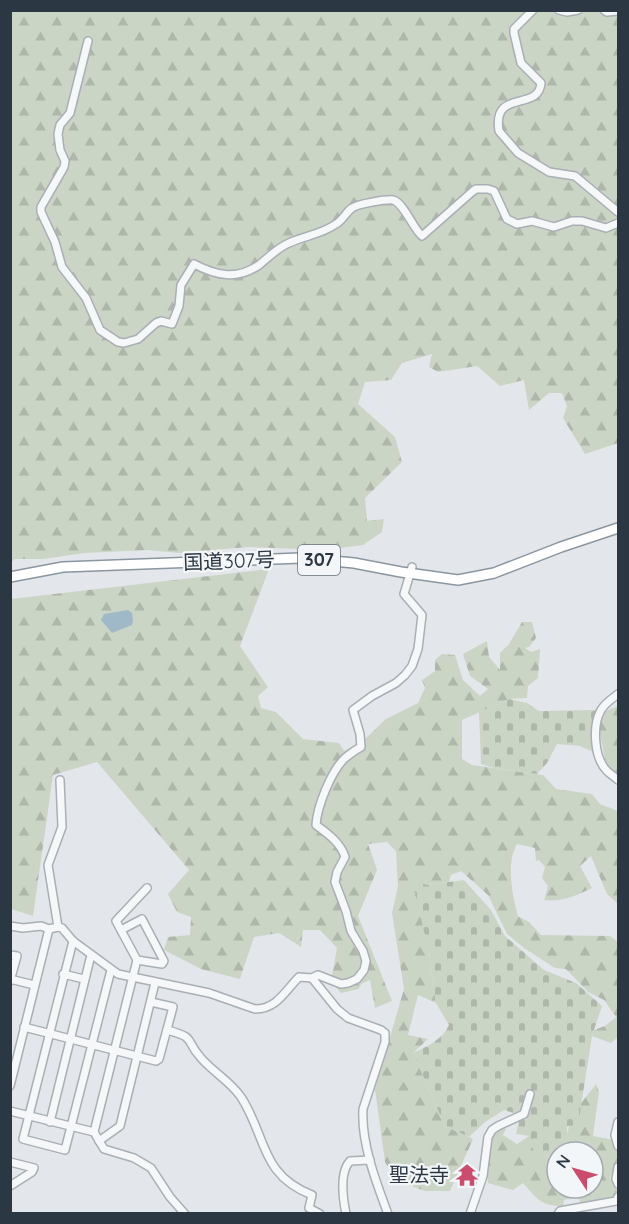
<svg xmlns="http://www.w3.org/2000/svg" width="629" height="1224" font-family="Quicksand,'Noto Sans JP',sans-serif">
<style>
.forest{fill:url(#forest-firs)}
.cemetery{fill:url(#cemetery-stones)}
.water{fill:#a0b9c9}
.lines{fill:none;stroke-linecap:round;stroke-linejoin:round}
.minor-casing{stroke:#a8afb5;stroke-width:10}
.highway-casing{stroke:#8b96a1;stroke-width:12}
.minor{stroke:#f6f7f9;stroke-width:7}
.highway{stroke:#fff;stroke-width:9}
.labels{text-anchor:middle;stroke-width:4.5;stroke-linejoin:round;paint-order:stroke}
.shield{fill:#f3f6f8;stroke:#677079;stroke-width:1.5}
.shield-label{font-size:18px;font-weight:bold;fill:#2b3743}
.street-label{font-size:20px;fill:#2b3743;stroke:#f3f6f8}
.poi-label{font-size:20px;fill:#2b3743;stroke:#f3f6f8;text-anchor:end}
</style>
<defs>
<pattern id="forest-firs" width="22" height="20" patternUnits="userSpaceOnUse" patternTransform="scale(1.5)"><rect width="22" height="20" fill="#cad5c5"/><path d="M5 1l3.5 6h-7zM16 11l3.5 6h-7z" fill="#aeb7aa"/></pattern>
<pattern id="cemetery-stones" width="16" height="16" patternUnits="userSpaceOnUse" patternTransform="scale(1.5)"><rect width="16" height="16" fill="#cad5c5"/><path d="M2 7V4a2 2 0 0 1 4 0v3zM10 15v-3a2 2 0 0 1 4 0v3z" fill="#aeb7aa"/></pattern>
</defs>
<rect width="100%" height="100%" fill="#e3e7eb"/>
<g class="forest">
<path d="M11,11H618V443L585,454L563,418L567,406L562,393H549L529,410L524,380L500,386L477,366L438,372L429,367L432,354L402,363L391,380L365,382L358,404L395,437L402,462L365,498L367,521L384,519L382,532L363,545L324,550L248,547L180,553L147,550L85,553L43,559H15L11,562Z"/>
<path d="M269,569L240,646L268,687L258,696L261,708L276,712L303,739L339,743L344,751L364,740L386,719L418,703L425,688L422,680L435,671V660L442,654L455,655L463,680L480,696L488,689L470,676L463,654L487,641L489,657L500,670V653L509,644L522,622H532L536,638L529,647L525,648L531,652L540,649L538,678L528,686L527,698L509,699L462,720V759L472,765L543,775L556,789L592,794L600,804L618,811V904L607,894L591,856L580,866L592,888C576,896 562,902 544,900L548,886L542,878L545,867L539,860L536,861L535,848L517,844C506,863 512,895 518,916L529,922L541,935L610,936L618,942V1037L611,1043L592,1036L594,1030L605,1026L616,1017L604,1000L588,992L566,969L555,968L524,948L507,934L488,895L461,871L451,875L449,882L427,885L429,952L436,1003L418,995L408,1035L428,1039L413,1053L445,1126L473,1139L450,1191H425L395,1180L385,1162L375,1089L404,989L392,913L398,886L396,851L387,842L368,844L377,870L358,916L392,1001L375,1008L370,980L361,984L359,989L341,993L331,982L337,948L320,930H303L301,947L279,933L254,937L240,979L201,969L164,950L168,937L190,935L191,917L177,912L168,894L189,870L97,762L53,775L33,916L11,909V599Z"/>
<path d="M618,706V782L613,779L605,759L599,728L606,711Z"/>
<path d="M596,1084L599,1092L593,1136L614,1140C620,1156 618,1163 610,1178L617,1191L610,1200L580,1203L579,1196L564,1200L563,1206C541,1206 537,1199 523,1183L513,1190L488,1183C487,1161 480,1132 507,1126L503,1135L517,1144L529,1136L549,1158L557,1161V1188H593V1175L598,1176V1159L590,1149H568C563,1122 581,1104 596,1084Z"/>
</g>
<g class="cemetery">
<path d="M509,699L527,703L539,711L596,710L598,754L580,746L557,744L547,763L537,774L494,768L481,764L479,712Z"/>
<path d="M464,880L491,910L505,936L544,970L576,983L602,1006L592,1036L578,1125L567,1126L568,1149L581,1146L592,1152H557V1161L546,1155L534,1152L529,1136L516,1134L520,1115L504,1110L485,1122L469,1137L445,1126L413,1053C428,1046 442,1040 449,1025L436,1003L429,952L414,889L417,882L427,885Z"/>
</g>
<path class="water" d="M128,610L132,613L133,621L132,625L112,633L101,620L104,614Z"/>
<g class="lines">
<g class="minor-casing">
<g id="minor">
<path d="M533,10L514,29V33L521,63L541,83C539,112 492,88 499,131L518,153L549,172L575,176L618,212"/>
<path d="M559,10L567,12L578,10"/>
<path d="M604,10L607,12L618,11"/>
<path d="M88,41L70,113L60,125L58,134L60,150L65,161L64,167L41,207V212L55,242L62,267L86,298L100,330L118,342L124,343L138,339L156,323L161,321L172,324L179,306L181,285L194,264C217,276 237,280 259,265C269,257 277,248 289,243C304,236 322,234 336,224C343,220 346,212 352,208C357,204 387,199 393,200C404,203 412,227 422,236L473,191L476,189H488L494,191L507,219L517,224L532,221L554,227L572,221H582L606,228L618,223"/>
<path d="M618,694C612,699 605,703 601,710C592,726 594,758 607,771C610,774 615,777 618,780"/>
<path d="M147,888L116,921L137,960L94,1132L104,1149L134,1158L151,1168L170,1197L185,1214"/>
<path d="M10,926L23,928L41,926L49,929L58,927L62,928L73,941L118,974L209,993L255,1009C277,1009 285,991 299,977L312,978L318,975L341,984L348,983L357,979L364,970L366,961L363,951L351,931L346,911L335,882L337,872L345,857C341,843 327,833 316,825C317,807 331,771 345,758C350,754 355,750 361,747L360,734L353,710L372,696L396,683L405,675L412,666L418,649L422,615L404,594L412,567"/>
<path d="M58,927L48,865L62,827L60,780"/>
<path d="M121,930L142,919L164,961L162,964L137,960"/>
<path d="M73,941L23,1139L65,1150L111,970"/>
<path d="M10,955L17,956L10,981"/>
<path d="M63,974L84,979"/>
<path d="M312,978L337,1009L348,1018L381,1030L385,1033V1042L363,1109C361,1143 376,1182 388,1214"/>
<path d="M10,979L34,985"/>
<path d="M24,1027L156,1061L159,1059L173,1007L151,1002"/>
<path d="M167,1030C197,1038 184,1039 201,1058C213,1072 230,1081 241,1097C267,1137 260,1175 312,1195L309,1208L320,1214"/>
<path d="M10,1086L49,929"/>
<path d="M10,1111L94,1132"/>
<path d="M50,1122L91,955"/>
<path d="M618,1122L615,1135L618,1146"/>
<path d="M99,1141L120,1126L155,983"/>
<path d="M10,1162L34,1168L32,1172L10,1186"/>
<path d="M618,1167L616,1179L618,1184"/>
<path d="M346,1214C343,1199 339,1173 350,1161L370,1160"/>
<path d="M470,1214L483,1176L488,1137L492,1130L498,1126L524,1114L530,1094"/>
<path d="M558,1214L560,1211L616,1201L618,1197"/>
</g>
</g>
<g class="highway-casing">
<path id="highway" d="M10,577L63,567L301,558L354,563L401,572L458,580L494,573L561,547L618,528"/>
</g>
<use href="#minor" class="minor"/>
<use href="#highway" class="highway"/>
</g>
<defs>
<g id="temple-bare" transform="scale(1.8)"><path d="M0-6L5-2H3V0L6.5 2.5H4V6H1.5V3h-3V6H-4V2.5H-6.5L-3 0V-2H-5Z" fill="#cb4d6e" stroke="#f3f6f8" stroke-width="2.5" paint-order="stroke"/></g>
</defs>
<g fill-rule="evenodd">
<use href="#temple-bare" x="467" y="1175"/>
</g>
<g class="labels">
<rect class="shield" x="298" y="545" width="42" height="30" rx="4.5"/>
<g class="shield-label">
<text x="319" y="566">307</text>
</g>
<g class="street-label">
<text transform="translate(229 561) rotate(-2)" y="7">国道307号</text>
</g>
<g class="poi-label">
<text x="449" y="1182">聖法寺</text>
</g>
</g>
<rect width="629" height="1224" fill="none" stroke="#2b3743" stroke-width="24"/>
<g transform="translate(575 1170) rotate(306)"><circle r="28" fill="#f3f6f8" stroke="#a3aab0" stroke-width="1.5"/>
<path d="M0-4.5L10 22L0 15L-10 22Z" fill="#cb4d6e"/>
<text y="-9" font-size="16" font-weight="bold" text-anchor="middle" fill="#2b3743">N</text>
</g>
</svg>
